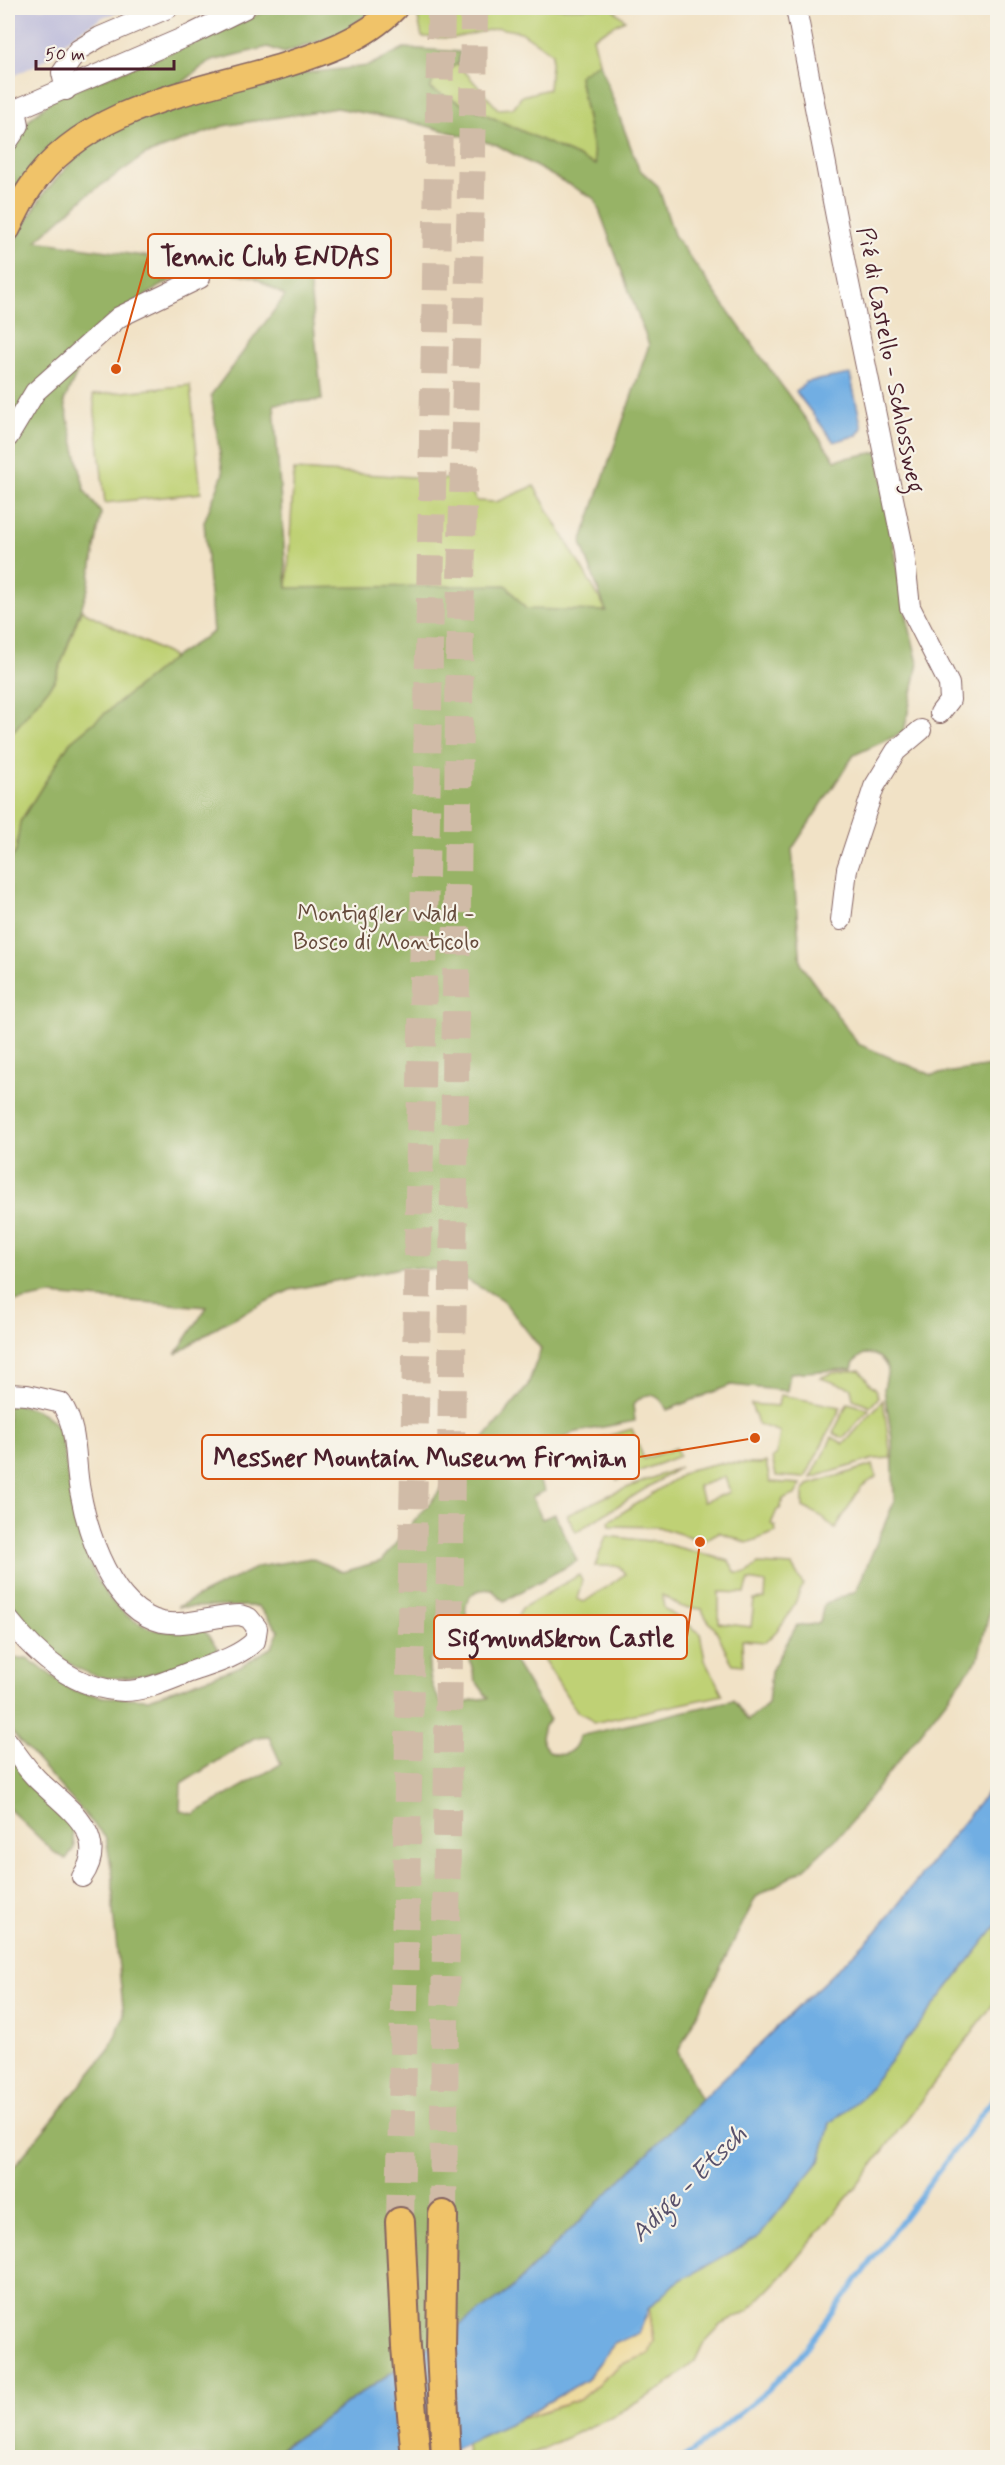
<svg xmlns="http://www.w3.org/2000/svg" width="1005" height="2465" font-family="Mynerve,sans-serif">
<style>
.industrial{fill:#c2c1dc}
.green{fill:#bfd174;stroke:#847850;stroke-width:1.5;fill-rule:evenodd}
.forest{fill:#97b366;stroke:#706948;stroke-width:1.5;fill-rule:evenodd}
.sand{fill:#eeda9e;stroke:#9c7c64;stroke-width:1.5}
.water{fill:#71aee3;stroke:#5e6687;stroke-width:1.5}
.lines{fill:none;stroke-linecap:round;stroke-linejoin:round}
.stream{stroke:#71aee3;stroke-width:5}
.highway-tunnel{stroke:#d0bba7;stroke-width:28;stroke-dasharray:28 14;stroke-linecap:butt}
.minor-casing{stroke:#846361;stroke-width:22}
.major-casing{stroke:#846361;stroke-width:27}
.highway-casing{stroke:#846361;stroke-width:32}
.minor{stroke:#fff;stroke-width:20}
.major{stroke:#f0c369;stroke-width:24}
.highway{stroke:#f0c369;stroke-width:28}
.labels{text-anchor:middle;stroke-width:4.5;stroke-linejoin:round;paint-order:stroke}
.street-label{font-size:24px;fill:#4a1f2b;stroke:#f7f3e8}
.park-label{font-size:24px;fill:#674c3d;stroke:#f7f3e8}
.water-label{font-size:26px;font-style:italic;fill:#58516b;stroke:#f7f3e8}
.leader{fill:none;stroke:#d8530f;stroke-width:2}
.callout-dot{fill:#d8530f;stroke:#f7f3e8;stroke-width:2}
.callout{fill:#f7f3e8;stroke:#d8530f;stroke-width:2}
.callout-label{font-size:26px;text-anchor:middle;font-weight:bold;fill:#4a1f2b}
</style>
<rect width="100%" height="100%" fill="#f7f3e8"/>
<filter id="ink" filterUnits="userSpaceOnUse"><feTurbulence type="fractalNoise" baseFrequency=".0167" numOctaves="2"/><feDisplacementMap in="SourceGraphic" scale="12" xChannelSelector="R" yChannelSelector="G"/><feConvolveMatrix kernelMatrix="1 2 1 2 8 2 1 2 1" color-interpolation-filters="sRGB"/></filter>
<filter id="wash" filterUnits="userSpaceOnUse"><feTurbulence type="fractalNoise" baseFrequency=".008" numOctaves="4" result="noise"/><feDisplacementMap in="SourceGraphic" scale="24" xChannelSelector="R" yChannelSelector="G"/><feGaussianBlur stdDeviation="1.35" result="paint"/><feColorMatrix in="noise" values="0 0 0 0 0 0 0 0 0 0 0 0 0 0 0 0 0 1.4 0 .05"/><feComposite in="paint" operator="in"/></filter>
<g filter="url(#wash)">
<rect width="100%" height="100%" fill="#f1e2c6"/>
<path class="industrial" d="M8,8H140L105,16L77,32L43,61L8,79Z"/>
<g class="green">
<path d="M416,8H612L625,20L593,37L599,62L579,77L596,166L430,89L435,75L458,64L498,109L513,108L522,96L549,89L552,53L521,32L498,28L454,38L422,37Z"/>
<path d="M190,385L201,493L105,503L93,395Z"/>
<path d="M294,470L464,480L477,501L496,502L534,486L607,611L460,620L287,589Z"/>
<path d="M81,610L174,657L70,742L20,822L16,852L8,862V738L55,680Z"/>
<path d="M860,1370L869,1383L876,1389L878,1398L871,1406L853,1399L851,1388L820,1378L832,1373Z"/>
<path d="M780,1395L841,1407L805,1478L776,1476L772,1458L776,1456L780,1432L758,1424L751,1404L778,1406Z"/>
<path d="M883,1400L891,1458L874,1459L811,1478L832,1437L844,1444Z"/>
<path d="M848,1403L869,1409L843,1438L833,1433Z"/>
<path d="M632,1429L644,1459L676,1448L679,1456L617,1480L600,1438Z"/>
<path d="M766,1462L770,1482L801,1484L795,1495L783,1499L780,1509L777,1510L771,1524L775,1526L776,1532L747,1543L719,1532L703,1541L658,1527L610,1526L609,1521L689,1470L719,1463L761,1464ZM725,1477L730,1492L703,1502L698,1486Z"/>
<path d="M873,1465L876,1477L861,1487L835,1529L821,1516L803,1507V1492L808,1485Z"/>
<path d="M680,1467L576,1532L567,1515L609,1495Z"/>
<path d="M606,1536L658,1542L729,1561L736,1573H747L758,1564L792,1566L803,1584C794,1608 785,1625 765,1642L742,1640L743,1665L733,1664C725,1653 721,1637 715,1629C709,1621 705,1619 702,1609L682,1607L662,1595L664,1608L700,1633L705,1660L723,1695L593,1723L589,1717L577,1712L517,1618L522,1608L579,1575L582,1581L577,1599L584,1602L625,1574L619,1566H595ZM749,1580L766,1583L765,1599L754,1600L751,1627L719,1623V1592L745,1593Z"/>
<path d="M997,1925V1999L856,2187L782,2276L748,2311L721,2325L703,2344L695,2361L666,2386L617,2414L525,2457H467L466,2443L517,2420L579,2400L620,2365L648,2354L654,2341L649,2308L675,2283L757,2238L820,2161L830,2123L862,2097Z"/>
</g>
<g class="forest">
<path d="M272,8H376L341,34L284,53L268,47L208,62L182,83L112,110L8,207V153L30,119L55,97L203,40Z"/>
<path d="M404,48L460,52L458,64L435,75L430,89L596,165L579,76L599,62L639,169L658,186L674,235L835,460L878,452L904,605L918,663L904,732L854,755L792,849L801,965L858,1044L932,1075L997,1065L998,1577L978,1659L843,1832L804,1869L756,1897L678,2052L701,2100L508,2292L268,2457H8V2174L109,2050L124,2016L113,1912V1877L106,1838L8,1728V1659L27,1658L73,1691L104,1697L149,1699L241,1666L272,1647L279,1631L258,1606L177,1607L257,1567L311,1558L343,1572L381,1561L527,1387L541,1349L502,1299L449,1271L405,1267L290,1290L220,1325L176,1354L207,1307L50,1295L8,1303V862L16,852L20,822L70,742L174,657L213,632L204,522L223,474L211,395L285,296L254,277L197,267L160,286L121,313L91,343L64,401L85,491L101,513L88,589L55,680L8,738V251L44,193L76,157L113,126L270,77L368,66ZM337,108L416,123L497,145L595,199L649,345L581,543L606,611L526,609L506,585L287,588L274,404L322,400L309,279L36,241L86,196L145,155L223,126ZM864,1354C877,1354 882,1357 888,1369L884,1389L892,1439L894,1502L856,1591L824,1604L820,1622L810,1625H797L771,1671L768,1704L748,1720L733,1700L579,1736C575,1760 546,1761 541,1737L544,1726L550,1720L494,1628H476C456,1613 467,1585 492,1590L504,1601L577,1561L555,1514L542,1519L532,1497L545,1491L528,1462L572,1433L635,1421L633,1405C645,1390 659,1392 667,1410L731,1385L787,1391L790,1373L852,1369L854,1362ZM466,1643L475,1680L488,1698L472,1700L448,1711C435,1696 428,1681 429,1660L447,1645ZM269,1737L281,1764L194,1814L180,1811L181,1784L254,1738Z"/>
<path d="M8,1403C31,1407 48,1410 60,1432C74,1496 78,1606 153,1629C168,1634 188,1630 203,1629L219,1650C187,1665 148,1678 112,1678C76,1678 26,1634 8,1606Z"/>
<path d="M8,1753L47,1802L72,1827L74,1848L66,1859L55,1853L8,1808Z"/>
</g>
<path class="sand" d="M649,2308L654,2341L649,2354L620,2365L579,2400L517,2420L586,2380L614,2344L639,2333Z"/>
<g class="water">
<path d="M850,374L862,428L857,435L834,442L796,392L806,382Z"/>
<path d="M997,1780V1925L862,2097L830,2123L820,2161L757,2238L675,2283L649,2308L639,2333L614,2344L586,2380L517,2420L466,2443L440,2457L268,2458L508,2292L701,2100L876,1932Z"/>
</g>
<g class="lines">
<path class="stream" d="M682,2458L693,2451L768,2390L797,2360L998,2092"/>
</g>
</g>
<g filter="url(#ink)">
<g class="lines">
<g class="highway-tunnel">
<path d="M443,2215L460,620L473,113L474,8"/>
<path d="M400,2222L441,8"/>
</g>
<g class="minor-casing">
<g id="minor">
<path d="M796,8L846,269L904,552L910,607L949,684L950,700L940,713"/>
<path d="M66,90L62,73L78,50L100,37L168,8"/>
<path d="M8,113L192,34L245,8"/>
<path d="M8,141L19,125L16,110"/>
<path d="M8,437L35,392L119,317L200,278"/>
<path d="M841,920L847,869L874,787L896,751L921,730"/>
<path d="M8,1394L27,1395L61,1403C79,1429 74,1461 80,1491C88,1535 112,1610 162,1622C186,1627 215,1615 240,1615L249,1618L257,1628L255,1641C237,1658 213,1664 190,1672C169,1680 146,1691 124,1691C74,1689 38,1657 8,1619"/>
<path d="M8,1742C17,1754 26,1768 37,1779C64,1806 112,1834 82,1877"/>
</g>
</g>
<g class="major-casing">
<path id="major" d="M8,229C15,215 21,201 30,188C83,108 193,92 279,67C321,54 364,40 395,8"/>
</g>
<g class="highway-casing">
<g id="highway">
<path d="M443,2215L441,2350L446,2458"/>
<path d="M400,2222L406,2347L416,2458"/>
</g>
</g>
<use href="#minor" class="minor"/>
<use href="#major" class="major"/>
<use href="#highway" class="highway"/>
</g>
</g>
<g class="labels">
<g class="street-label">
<text transform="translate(891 360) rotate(79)" y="8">Pié di Castello - Schlossweg</text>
</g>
<g class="park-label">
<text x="386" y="921">Montiggler Wald -<tspan x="386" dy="28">Bosco di Monticolo</tspan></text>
</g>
<g class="water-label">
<text transform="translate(688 2183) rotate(-45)" y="9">Adige - Etsch</text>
</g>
</g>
<path class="leader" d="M116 369L148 256M755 1438L639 1457M700 1542L687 1637"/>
<g class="callout-dot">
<circle cx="116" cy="369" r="6"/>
<circle cx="755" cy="1438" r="6"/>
<circle cx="700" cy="1542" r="6"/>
</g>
<g class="callout">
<rect x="148" y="234" width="243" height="44" rx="6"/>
<rect x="202" y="1435" width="437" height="44" rx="6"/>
<rect x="434" y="1615" width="253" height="44" rx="6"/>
</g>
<g class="callout-label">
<text x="270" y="265">Tennic Club ENDAS</text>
<text x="420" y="1466">Messner Mountain Museum Firmian</text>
<text x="561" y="1646">Sigmundskron Castle</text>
</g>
<rect width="1005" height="2465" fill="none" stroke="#f7f3e8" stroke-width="30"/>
<path d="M36 60v9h138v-9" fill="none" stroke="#4a1f2b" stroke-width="3"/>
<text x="45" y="60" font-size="18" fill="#4a1f2b" stroke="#f7f3e8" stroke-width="4.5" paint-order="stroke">50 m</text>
</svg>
